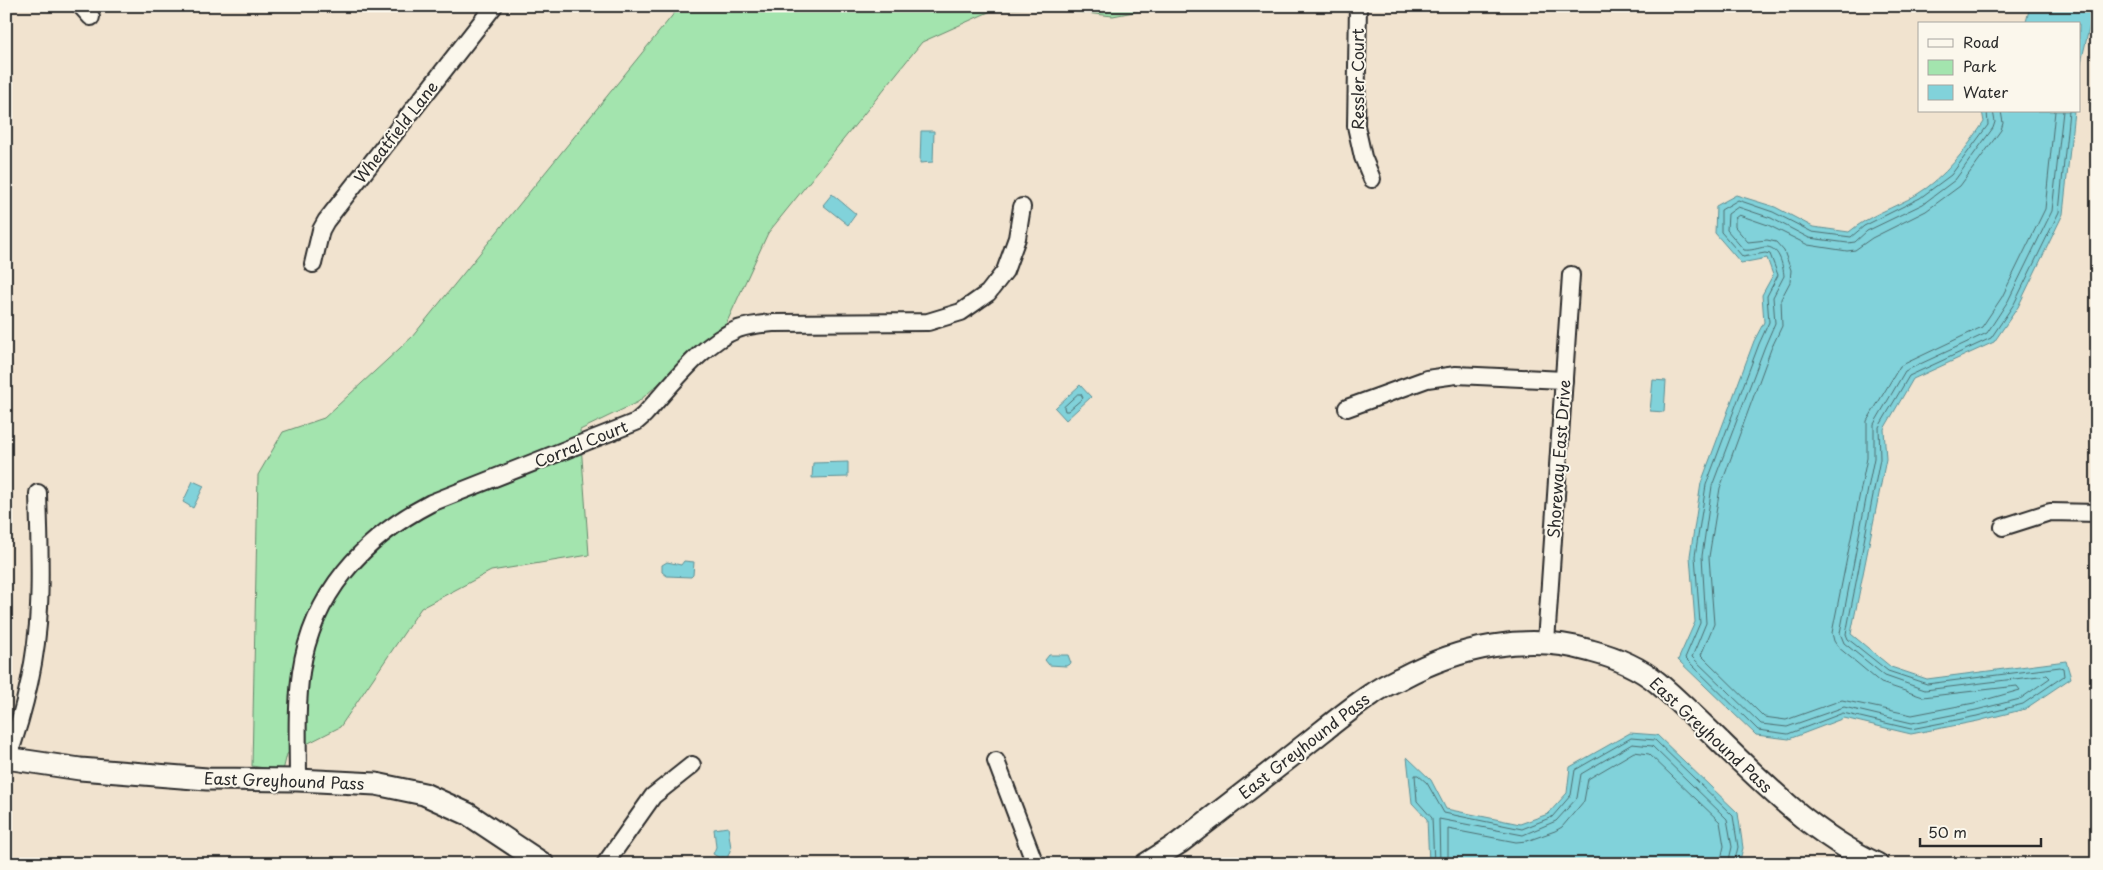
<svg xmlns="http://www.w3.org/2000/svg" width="2103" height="870" font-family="'Playpen Sans',sans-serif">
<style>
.green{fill:#a3e4ae;stroke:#67886c}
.water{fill:#81d2da;stroke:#5f8f94}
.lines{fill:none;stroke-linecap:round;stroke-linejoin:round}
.shore{stroke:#4d6e71;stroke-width:1}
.minor-casing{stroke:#2b2b2b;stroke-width:20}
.tertiary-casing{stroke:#2b2b2b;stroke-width:25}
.minor{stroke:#fbf7ec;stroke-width:16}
.tertiary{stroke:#fbf7ec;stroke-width:21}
.labels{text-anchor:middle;stroke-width:4;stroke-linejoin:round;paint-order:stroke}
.street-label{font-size:16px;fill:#2b2b2b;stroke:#fbf7ec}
</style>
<rect width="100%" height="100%" fill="#f1e3cf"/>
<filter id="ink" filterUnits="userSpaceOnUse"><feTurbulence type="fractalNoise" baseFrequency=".02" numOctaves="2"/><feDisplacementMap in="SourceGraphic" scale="10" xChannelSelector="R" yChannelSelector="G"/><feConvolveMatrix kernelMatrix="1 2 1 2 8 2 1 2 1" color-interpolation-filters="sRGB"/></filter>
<g filter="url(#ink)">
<path class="green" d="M680,6H1164L1113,16L1031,7L991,11L922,42L768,233L726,324L638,402L580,430L589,555L491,571L421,608L340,727L287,754L283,771L252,766L258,475L283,432L324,418L412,337Z"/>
<g class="water">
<path d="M2030,6H2097V10L2092,16L2079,71V24H2023L2026,22Z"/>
<path d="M1982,111H2074L2063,214L2018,307L1994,342L1913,379L1884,429L1886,459L1851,634L1891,667L1927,679L2066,661L2071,678L2025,709L1978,721L1911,734L1844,718L1789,739L1756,735L1678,660L1695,622L1690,556L1701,483L1754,341L1764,322L1762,295L1773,275L1767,258L1741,263L1715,233L1716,206L1736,195L1775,207L1813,227L1849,232C1869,215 1894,208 1916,195C1946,177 1965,150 1984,122Z"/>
<path d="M921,131H934L933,162L920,163Z"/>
<path d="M832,194L856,214L848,225L823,205Z"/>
<path d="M1653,380L1666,381L1664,412L1650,411Z"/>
<path d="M1080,385L1091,397L1066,420L1055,408Z"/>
<path d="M848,462V477L812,478L813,463Z"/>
<path d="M193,481L204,486L193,508L183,502Z"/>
<path d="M684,561L694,562L693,575L691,577L667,576L662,572V565L667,562L681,565Z"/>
<path d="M1049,655H1068L1071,663L1066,666L1049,665L1045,660Z"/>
<path d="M1630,733L1657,735L1738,813L1743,848L1739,864H1429L1427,819L1412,803L1407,757L1431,780L1446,809L1520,824L1548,814L1567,793L1570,767Z"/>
<path d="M728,827L731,848L727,859L722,857L721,859L713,854L716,847L714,829Z"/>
</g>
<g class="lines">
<g class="shore">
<path d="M1987,111L1988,125L1951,175L1920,198L1864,226L1851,237L1812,232L1773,212L1738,200L1721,210V232L1743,257L1765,253L1770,254L1778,275L1767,296L1769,322L1759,344L1706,485L1695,556L1700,623L1685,658L1758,730L1788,734L1843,713L1911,729L1977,716L2023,704L2064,676L2063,668L2060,667L1927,684L1888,671L1848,639L1846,634L1880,459L1879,427L1909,376L1991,338L2014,304L2059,212L2069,111"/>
<path d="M1993,111L1995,122L1993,128L1955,180L1923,204L1867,231L1855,242L1848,243L1809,238L1771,218L1738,207L1728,214L1727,230L1744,250C1751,251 1758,248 1765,247C1779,246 1783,265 1784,276L1773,297L1775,323L1765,346L1712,486L1702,556L1706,623L1692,657L1761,724L1787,727L1844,707L1912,723L1976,710L2020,699L2050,678L2047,675L1925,690L1885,676L1844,643L1840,633L1874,458V424L1905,371L1987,333L2008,301L2052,211L2063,111"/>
<path d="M2001,111L2003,123L2001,130L1960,186L1926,211L1872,238L1855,250L1847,251L1808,245L1768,225L1739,215L1735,218V227L1748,242L1767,240L1776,242L1784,251L1791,270L1790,282L1781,299L1782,326L1771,349L1720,488L1709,557L1714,624L1701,655L1764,717L1786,720L1842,700L1912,715L1974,703L2020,690L2017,686L1923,697L1881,683L1838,647L1834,641L1832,633L1867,458V421L1900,366L1982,327L2002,297L2045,209L2055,111"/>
<path d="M1078,394H1081L1083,398L1068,411H1065L1064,407Z"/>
<path d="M1434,864L1432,818L1417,801L1415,775H1418L1427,783L1444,813L1522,829L1552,817L1571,795L1575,770L1631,738L1655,740L1733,816L1738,847L1734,864"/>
<path d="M1440,864L1439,819L1523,835L1556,821L1577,798L1581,774L1632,744L1652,746L1727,819L1732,847L1728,864"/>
<path d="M1448,864V829L1516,842L1527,841L1555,831L1562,827L1584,801L1588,779L1634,752L1649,754L1720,822L1724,846L1720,864"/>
</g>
<g class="minor-casing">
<g id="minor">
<path d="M81,6L91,17"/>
<path d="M1358,6L1356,126L1363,157L1372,179"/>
<path d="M313,264L321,230L326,221L494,6"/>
<path d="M1347,408L1427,379L1456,375L1564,380"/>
<path d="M2003,527L2050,512L2097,513"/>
<path d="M1546,642L1571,275"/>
<path d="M996,761L1035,864"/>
<path d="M6,763C24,713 37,661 39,607C41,569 39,531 38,493"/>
<path d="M298,780C298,744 296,708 301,672C312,595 363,538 431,503L636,422L644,415C670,387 702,343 738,329C749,325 761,324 773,323L928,322L961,312L988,293L1005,271L1017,238L1022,207"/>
<path d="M605,864L653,796L692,765"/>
</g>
</g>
<g class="tertiary-casing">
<g id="tertiary">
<path d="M6,758L80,769L207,779L298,780L376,784L424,794L468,814L543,864"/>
<path d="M1146,864L1179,843C1218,813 1257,783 1295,753C1321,733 1345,712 1372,694C1381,687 1391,683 1401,678C1459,647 1527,632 1591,651C1614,657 1639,667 1658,683C1730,745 1789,823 1877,864"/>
</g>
</g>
<use href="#minor" class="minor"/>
<use href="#tertiary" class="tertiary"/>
</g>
</g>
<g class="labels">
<g class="street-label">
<text transform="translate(1358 79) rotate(-90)" y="6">Ressler Court</text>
<text transform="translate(396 132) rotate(-52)" y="6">Wheatfield Lane</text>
<text transform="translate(581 444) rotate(-22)" y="6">Corral Court</text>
<text transform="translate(1559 459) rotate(-86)" y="6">Shoreway East Drive</text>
<text transform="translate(1711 735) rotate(43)" y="6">East Greyhound Pass</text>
<text transform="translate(1304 746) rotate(-38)" y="6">East Greyhound Pass</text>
<text transform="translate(284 781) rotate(2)" y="6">East Greyhound Pass</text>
</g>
</g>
<rect width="2103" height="870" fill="none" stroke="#fbf7ec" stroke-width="25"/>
<rect x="12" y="12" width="2078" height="845" fill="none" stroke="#2b2b2b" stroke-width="2" filter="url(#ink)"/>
<rect x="1918" y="22" width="162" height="90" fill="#fbf7ec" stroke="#a8a59f"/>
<rect x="1928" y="39" width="25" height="8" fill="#fbf7ec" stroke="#a8a59f"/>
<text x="1963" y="48" font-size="15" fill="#2b2b2b">Road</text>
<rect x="1928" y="60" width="25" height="15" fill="#a3e4ae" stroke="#a8a59f"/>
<text x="1963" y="72" font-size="15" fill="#2b2b2b">Park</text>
<rect x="1928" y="85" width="25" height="15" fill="#81d2da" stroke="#a8a59f"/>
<text x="1963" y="98" font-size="15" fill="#2b2b2b">Water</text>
<path d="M1920 838v8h121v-8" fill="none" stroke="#2b2b2b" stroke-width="2.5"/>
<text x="1928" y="838" font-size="15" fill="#2b2b2b" stroke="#fbf7ec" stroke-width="4" paint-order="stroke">50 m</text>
</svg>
